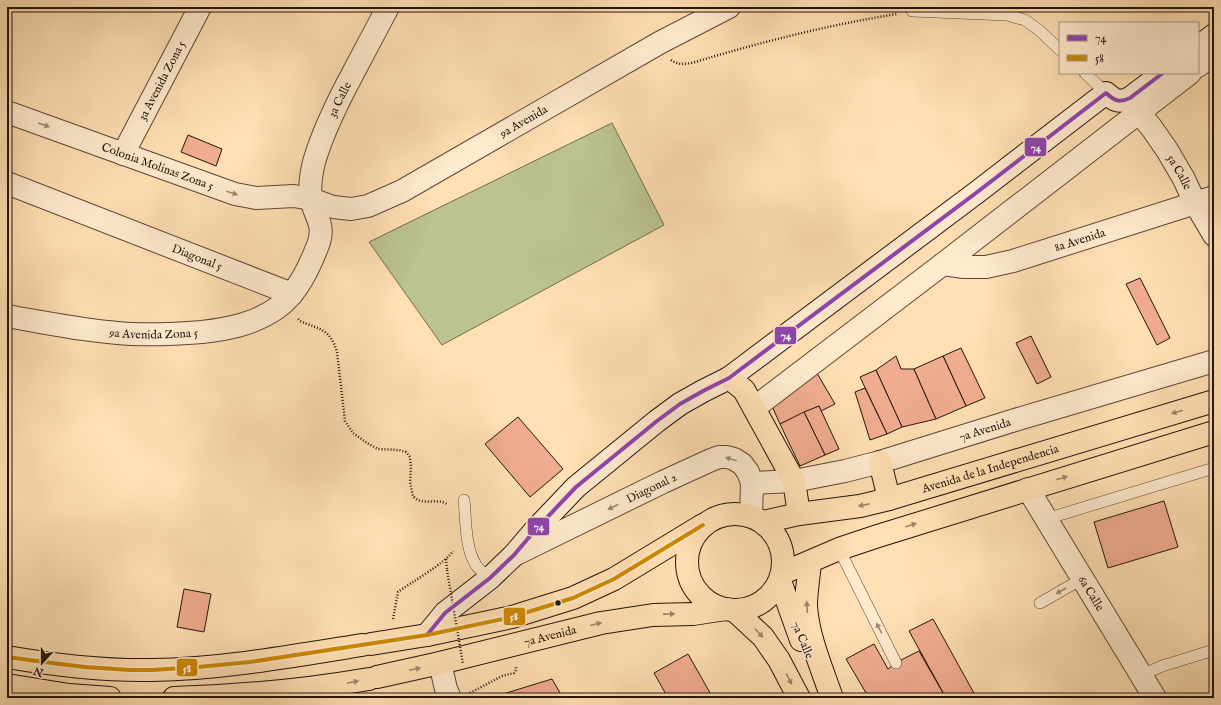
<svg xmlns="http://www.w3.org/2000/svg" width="1221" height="705" font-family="'IM FELL English',serif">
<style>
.green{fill:#bac391;stroke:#6e6b4e}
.building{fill:#f0ac90;stroke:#23130b}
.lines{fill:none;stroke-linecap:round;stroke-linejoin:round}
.lane-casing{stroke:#5a4635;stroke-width:12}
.street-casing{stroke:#5a4635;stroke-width:24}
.secondary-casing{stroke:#23130b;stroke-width:24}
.primary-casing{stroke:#23130b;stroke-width:24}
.path{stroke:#23130b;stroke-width:2.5;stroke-dasharray:1 2;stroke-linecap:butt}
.lane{stroke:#ffeace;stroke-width:11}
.street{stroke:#ffeace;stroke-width:22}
.secondary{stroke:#ffeace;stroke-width:22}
.primary{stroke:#ffdfb3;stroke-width:22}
.path-bridge{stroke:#23130b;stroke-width:2.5;stroke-dasharray:1 2;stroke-linecap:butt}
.bus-1-casing{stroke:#ffeace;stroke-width:7}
.bus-2-casing{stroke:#ffeace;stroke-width:7}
.bus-1{stroke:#8e44ad;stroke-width:4}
.bus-2{stroke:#cd8902;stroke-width:4}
.oneway{fill:#9c8976}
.oneway2{fill:#9c8367}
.bus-dot{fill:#23130b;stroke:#ffeace;stroke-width:1.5}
.labels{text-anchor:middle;stroke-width:3;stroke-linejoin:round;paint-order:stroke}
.street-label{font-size:12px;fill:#23130b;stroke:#ffeace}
.line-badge{stroke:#ffeace;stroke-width:1.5}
.badge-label{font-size:11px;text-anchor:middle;font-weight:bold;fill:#fff}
</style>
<rect width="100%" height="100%" fill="#ffdfb3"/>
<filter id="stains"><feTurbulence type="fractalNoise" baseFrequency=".005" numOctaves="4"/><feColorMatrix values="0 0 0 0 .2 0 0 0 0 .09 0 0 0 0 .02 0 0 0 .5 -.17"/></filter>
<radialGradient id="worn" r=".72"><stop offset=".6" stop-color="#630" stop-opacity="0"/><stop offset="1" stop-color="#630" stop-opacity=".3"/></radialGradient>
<path class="green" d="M612,123L664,225L442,345L369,242Z"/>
<g class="building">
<path d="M188,135L222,149L216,166L181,152Z"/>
<path d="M1140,278L1170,338L1157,345L1126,284Z"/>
<path d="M1031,336L1051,377L1037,384L1016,343Z"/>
<path d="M961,348L985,398L966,406L943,356Z"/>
<path d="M896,356L901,369H914L936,419L902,427L876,370Z"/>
<path d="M943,356L966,406L936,419L914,369Z"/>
<path d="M814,368L835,404L821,411L819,406L780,424L771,404Z"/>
<path d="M876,370L902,427L887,434L860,377Z"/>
<path d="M865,388L887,434L870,440L855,392Z"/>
<path d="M819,406L839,449L825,455L804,412Z"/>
<path d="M804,412L825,455L800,466L780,424Z"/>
<path d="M518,417L563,469L530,497L485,444Z"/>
<path d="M1164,501L1178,547L1108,568L1094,522Z"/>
<path d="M184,589L211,594L204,632L177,627Z"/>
<path d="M933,619L975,695L969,698H946L909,631Z"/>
<path d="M874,644L888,669L899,661L919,651L943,693L933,698H869L846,659Z"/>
<path d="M688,654L713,698H668L654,673Z"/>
<path d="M1214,671V683L1210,672Z"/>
<path d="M552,679L563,698H490Z"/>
</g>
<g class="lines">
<g class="lane-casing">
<g id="lane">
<path d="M912,11L1007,15L1025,20L1040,31L1060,50"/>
<path d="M1085,73L1106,93"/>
<path d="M464,500C466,520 465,548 476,565C479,570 485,574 490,578"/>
<path d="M1046,519L1214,468"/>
<path d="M839,549L896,663"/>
<path d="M1040,603L1082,579"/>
<path d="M1142,675L1162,666L1214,650"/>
</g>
</g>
<g class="street-casing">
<g id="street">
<path d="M1198,66L1214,54"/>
<path id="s1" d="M7,112L235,194L256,198L294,196L311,199L333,207L351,209L368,206L402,191L661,42L729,7"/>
<path id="s2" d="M1139,113L1151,127L1167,150L1184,179L1195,203L1214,235"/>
<path id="s3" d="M123,154L200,7"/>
<path id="s4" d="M7,183L292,294"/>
<path id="s5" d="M943,264L964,267H986L1013,261L1214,197"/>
<path id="s6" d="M7,316C48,323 90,332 131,334C155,335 178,334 202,332C229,329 254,324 277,308C297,294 309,268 318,245C326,224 314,216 311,198C309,185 311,174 314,162C323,131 337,103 352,75C364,52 376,30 388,7"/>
<path d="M754,408L943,264L1190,73"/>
<path id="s7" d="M752,483L794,481L845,471L880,462L1015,420L1214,361"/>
<path id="s8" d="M1028,489L1155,698"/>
<path id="s9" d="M514,555L663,482L711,460L719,457H727L734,459L742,464L748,472L752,483L751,516"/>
<path d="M440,663L446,689L450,698"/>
</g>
</g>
<g class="secondary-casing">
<g id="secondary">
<path d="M1198,47L1214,35"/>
<path d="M427,635L445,613L490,578L514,555L537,528L576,487L657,421L680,404L703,391L729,378L976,193L1106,93C1115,101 1119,103 1130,98L1163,73"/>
</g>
</g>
<g class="primary-casing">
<g id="primary">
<path d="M729,378L744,390L794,481L799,514"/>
<path d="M880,462L889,499"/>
<circle cx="735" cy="562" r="48"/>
<path id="s10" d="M763,522L799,514L860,506L889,499L1214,401"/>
<path d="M810,562C809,576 806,591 806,606C808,637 822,669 832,698"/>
<path d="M783,573L839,549L878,536L1214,432"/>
<path d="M780,581L801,640"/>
<path d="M734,610L763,637L779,660L799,698"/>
<path d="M371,644L427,635L512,617L573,598L614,579L703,525"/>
<path d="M7,657C54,665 103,671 152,670C221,669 294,656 362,645"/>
<path id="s11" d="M377,677L440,663L601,623L653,615L693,614L726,609"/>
<path d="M7,685L69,695L110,698"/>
<path d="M174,698C239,696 305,690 369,679"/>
</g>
</g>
<g class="path">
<path d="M671,60C683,69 699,60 712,57C773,39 834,24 897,14"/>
<path d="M298,319L300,321C321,330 330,329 337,352L345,421L353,433L367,443L378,449L399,450L406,452L410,457L411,466L410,482L413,496C414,497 416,499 418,500C427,504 440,498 448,505"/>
<path d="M446,559L447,570"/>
<path d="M393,619L398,592C410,583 447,562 453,551"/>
<path d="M470,693L502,676L514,673L516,670V666"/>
</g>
<use href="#lane" class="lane"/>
<use href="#street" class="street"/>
<use href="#secondary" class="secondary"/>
<use href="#primary" class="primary"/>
<path class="path-bridge" d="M447,570L463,664"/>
<g class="bus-1-casing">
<path id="bus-1" d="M427,635L445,613L490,578L514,555L537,528L576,487L657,421L680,404L703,391L729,378L976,193L1106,93C1115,101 1119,103 1130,98L1163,73"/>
</g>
<g class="bus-2-casing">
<path id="bus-2" d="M7,657L52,663L85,667L130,670H152L198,667L250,662L427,635L512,617L573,598L614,579L703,525"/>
</g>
<use href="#bus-1" class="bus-1"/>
<use href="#bus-2" class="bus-2"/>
</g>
<defs><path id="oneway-solid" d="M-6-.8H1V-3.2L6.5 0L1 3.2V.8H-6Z"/></defs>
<g class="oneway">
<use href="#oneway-solid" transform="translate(44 125) rotate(20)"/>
<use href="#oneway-solid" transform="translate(232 193) rotate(17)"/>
<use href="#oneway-solid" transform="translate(731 459) rotate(-164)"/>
<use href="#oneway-solid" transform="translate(613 507) rotate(153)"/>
<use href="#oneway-solid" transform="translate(1061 591) rotate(150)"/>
<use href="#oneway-solid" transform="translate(879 628) rotate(-117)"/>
</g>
<g class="oneway2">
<use href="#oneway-solid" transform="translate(1177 412) rotate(164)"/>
<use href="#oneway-solid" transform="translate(1062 478) rotate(-17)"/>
<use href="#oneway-solid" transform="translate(864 505) rotate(168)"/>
<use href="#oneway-solid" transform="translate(911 525) rotate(-17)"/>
<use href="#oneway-solid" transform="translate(807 607) rotate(-93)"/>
<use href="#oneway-solid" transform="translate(669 614) rotate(-1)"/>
<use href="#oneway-solid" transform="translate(596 624) rotate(-14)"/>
<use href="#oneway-solid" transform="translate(759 633) rotate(46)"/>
<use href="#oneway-solid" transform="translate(415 669) rotate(-12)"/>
<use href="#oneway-solid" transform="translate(789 679) rotate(62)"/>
<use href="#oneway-solid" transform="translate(353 682) rotate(-10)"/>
</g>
<circle class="bus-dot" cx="558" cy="603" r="3.5"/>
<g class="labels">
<g class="street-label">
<text dy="4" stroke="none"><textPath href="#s3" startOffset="83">3a Avenida Zona 5</textPath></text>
<text dy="4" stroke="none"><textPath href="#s6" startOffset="505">3a Calle</textPath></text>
<text dy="4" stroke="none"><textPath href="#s1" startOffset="555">9a Avenida</textPath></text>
<text dy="4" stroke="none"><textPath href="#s1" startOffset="160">Colonia Molinas Zona 5</textPath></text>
<text dy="4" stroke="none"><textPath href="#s2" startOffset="72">5a Calle</textPath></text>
<text dy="4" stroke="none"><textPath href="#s5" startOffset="141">8a Avenida</textPath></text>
<text dy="4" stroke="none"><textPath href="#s4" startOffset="204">Diagonal 5</textPath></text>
<text dy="4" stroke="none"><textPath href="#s6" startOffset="148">9a Avenida Zona 5</textPath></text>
<text dy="4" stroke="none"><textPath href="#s7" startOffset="240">7a Avenida</textPath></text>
<text dy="4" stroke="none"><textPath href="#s10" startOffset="234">Avenida de la Independencia</textPath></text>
<text dy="4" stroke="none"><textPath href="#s9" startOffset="153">Diagonal 2</textPath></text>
<text dy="4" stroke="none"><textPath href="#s8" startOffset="122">6a Calle</textPath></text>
<text dy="4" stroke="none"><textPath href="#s11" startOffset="178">7a Avenida</textPath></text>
<text transform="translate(803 640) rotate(67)" y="4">7a Calle</text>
</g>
</g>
<g class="line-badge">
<rect x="1024" y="137" width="23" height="20" rx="4" fill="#8e44ad"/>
<rect x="774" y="326" width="23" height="19" rx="4" fill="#8e44ad"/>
<rect x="527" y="517" width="23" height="19" rx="4" fill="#8e44ad"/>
<rect x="503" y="607" width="23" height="19" rx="4" fill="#cd8902"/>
<rect x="176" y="658" width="22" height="19" rx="4" fill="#cd8902"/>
</g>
<g class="badge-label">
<text x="1036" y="151">74</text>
<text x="786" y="339">74</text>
<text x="539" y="530">74</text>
<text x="514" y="620">58</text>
<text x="187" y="672">58</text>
</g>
<rect width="1221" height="705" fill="none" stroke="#ffdfb3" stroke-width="24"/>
<rect x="8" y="8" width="1205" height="689" fill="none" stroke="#23130b" stroke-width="2"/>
<rect x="12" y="12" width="1197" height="681" fill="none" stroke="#23130b"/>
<rect x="1059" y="22" width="140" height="52" fill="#ffeace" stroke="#a79480"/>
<rect x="1067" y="35" width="20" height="6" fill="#8e44ad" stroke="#a79480"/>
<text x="1095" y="42" font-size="12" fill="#23130b">74</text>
<rect x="1067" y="55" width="20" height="6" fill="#cd8902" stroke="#a79480"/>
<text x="1095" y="62" font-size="12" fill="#23130b">58</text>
<g transform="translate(42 663) rotate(201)" stroke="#ffeace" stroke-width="3" paint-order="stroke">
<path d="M0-3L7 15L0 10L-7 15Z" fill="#23130b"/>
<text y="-6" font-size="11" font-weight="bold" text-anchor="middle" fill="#23130b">N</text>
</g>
<rect width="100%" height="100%" filter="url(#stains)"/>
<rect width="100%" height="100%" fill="url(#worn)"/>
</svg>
